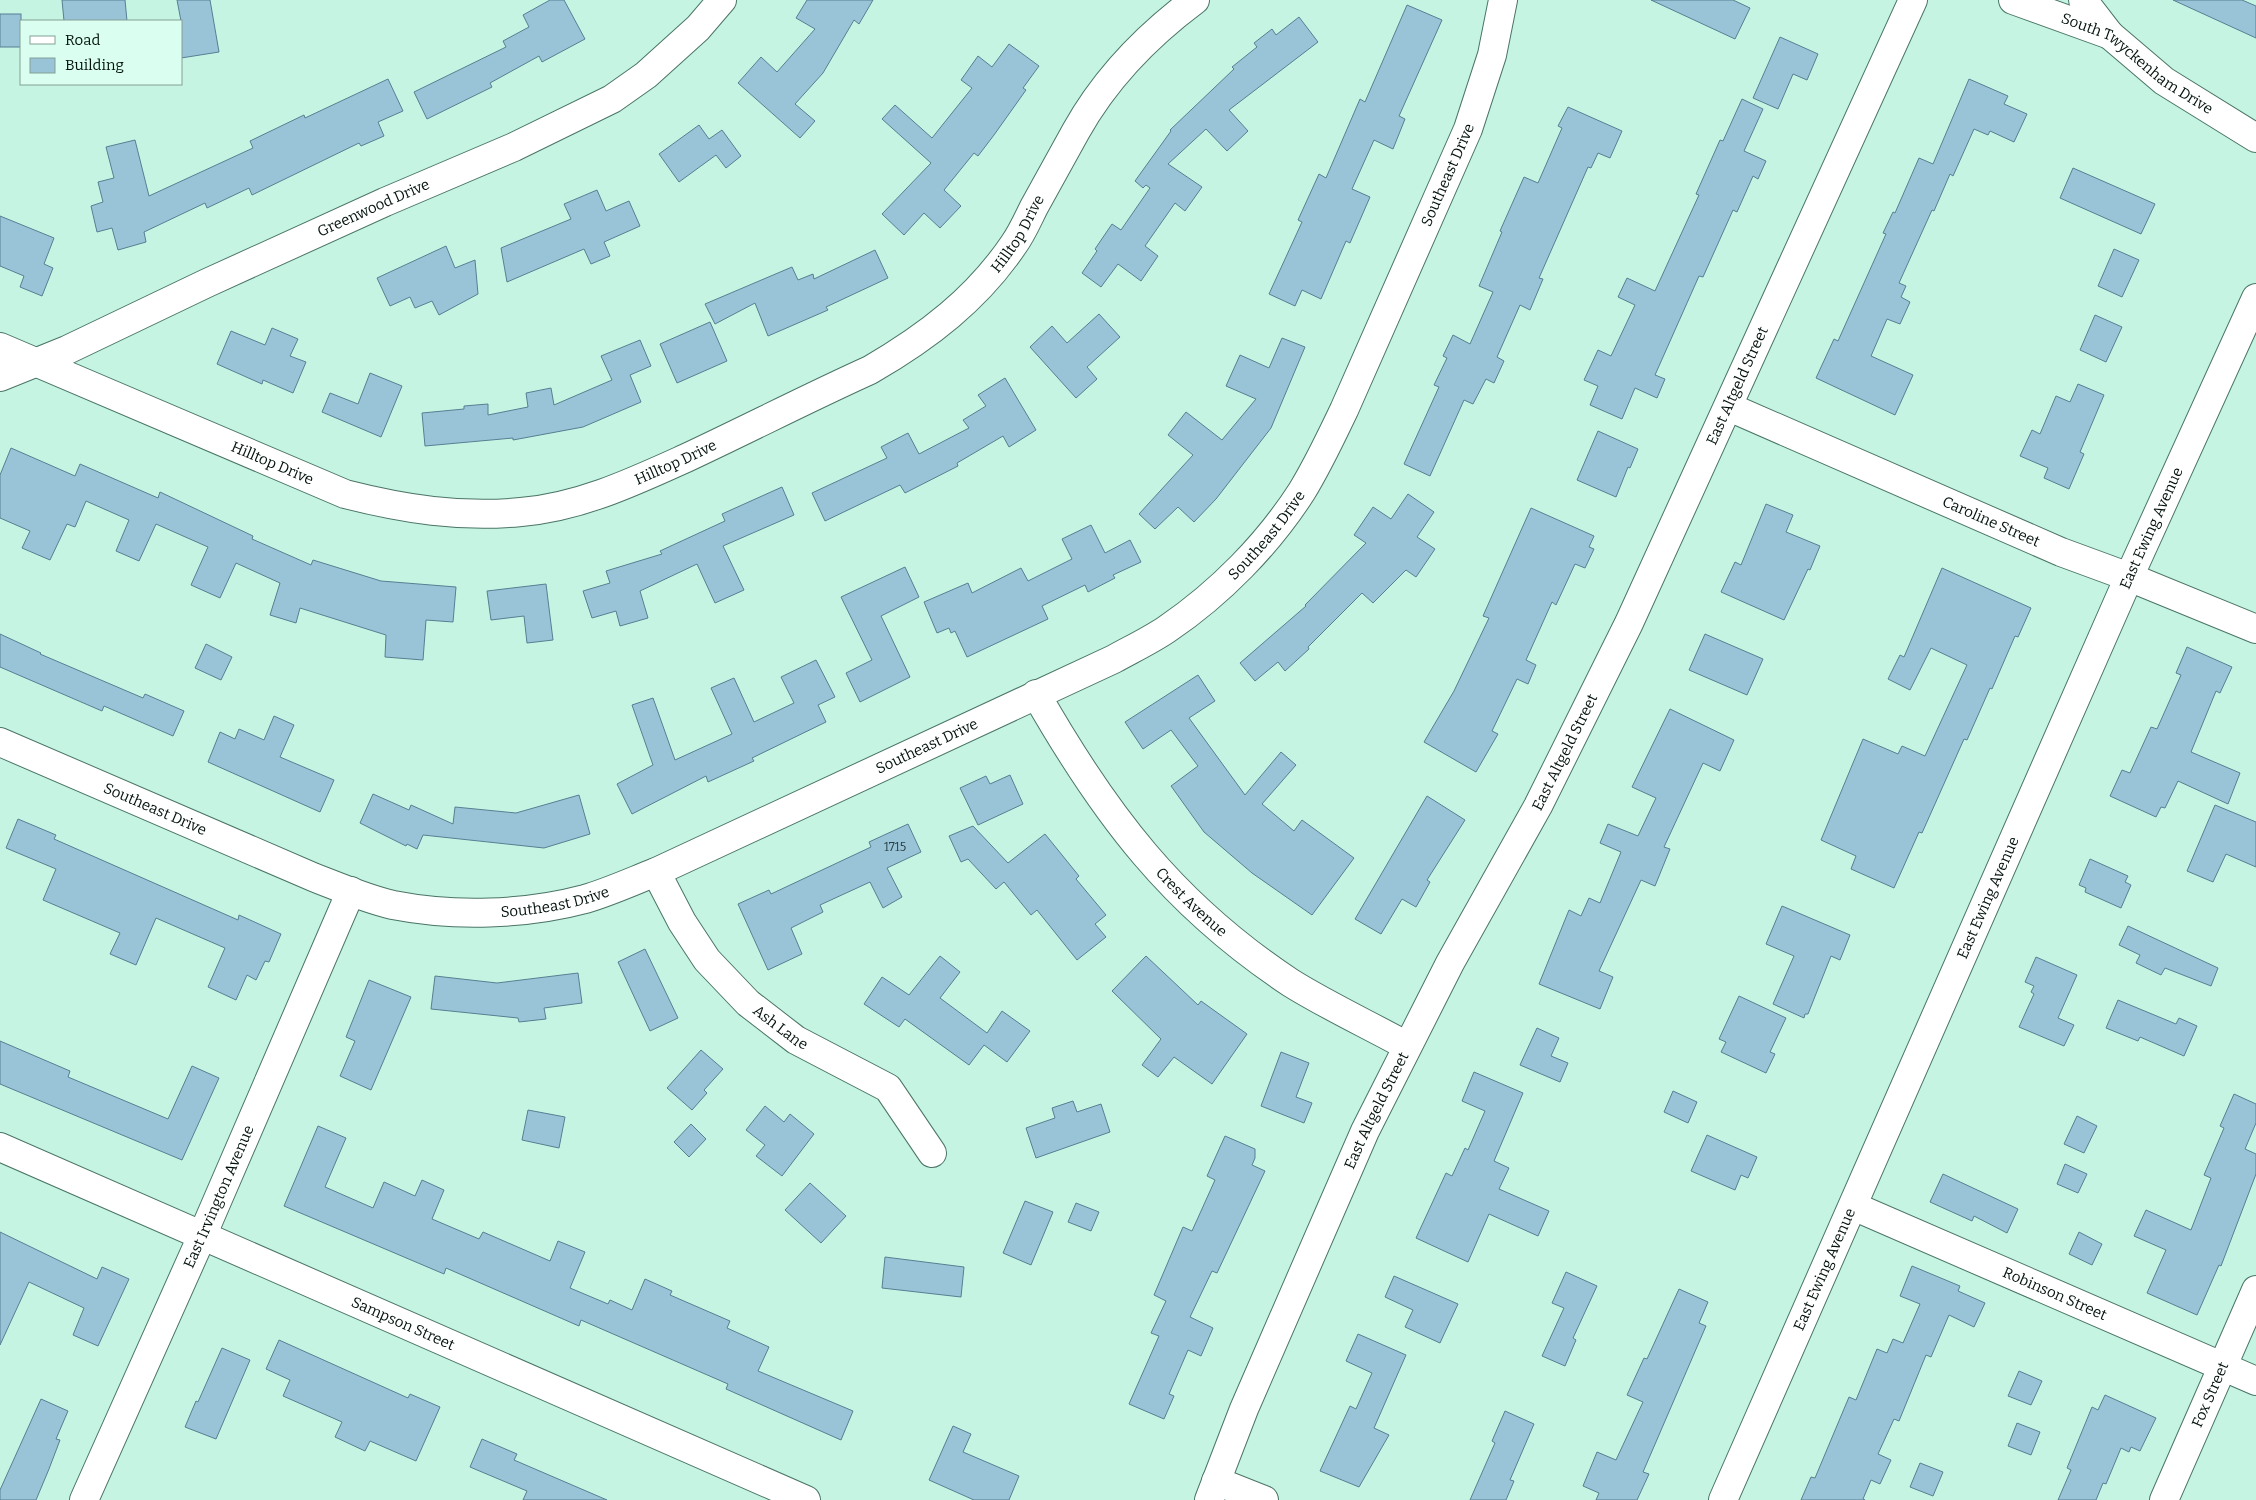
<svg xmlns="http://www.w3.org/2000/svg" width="2256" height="1500" font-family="Bitter,serif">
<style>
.building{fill:#99c4d8;stroke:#577f92}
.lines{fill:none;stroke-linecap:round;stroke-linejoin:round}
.minor-casing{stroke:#4b7566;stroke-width:30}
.minor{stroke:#fff;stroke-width:28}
.labels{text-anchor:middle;stroke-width:4;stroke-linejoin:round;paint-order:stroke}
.number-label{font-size:12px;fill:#283e3f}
.street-label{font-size:15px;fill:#03120c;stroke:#dafff0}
</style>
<rect width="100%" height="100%" fill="#c5f4e2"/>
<g class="building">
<path d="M62,0H125L127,21H64Z"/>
<path d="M177,0H210L219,52L181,58V21Z"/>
<path d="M550,0H564L585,39L542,62L539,56L490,83L492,87L427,119L414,92L506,47L503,41L529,27L523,15Z"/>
<path d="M807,0H873L859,24L854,20L823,73L795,104L815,121L800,138L738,83L761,57L777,72L815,29L796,18Z"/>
<path d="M1651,0H1733L1750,8L1735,39Z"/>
<path d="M2173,0H2242L2256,6V38Z"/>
<path d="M1407,5L1442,20L1399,116L1405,119L1393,149L1374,140L1352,189L1370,197L1350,243L1346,241L1321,299L1302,290L1295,306L1269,294L1302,222L1298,220L1319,174L1326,178L1360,99L1365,102Z"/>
<rect x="0" y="14" width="21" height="33"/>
<path d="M1299,17L1318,42L1229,110L1248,131L1227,151L1206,129L1168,164L1202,187L1185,211L1175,203L1145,246L1158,256L1141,281L1118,264L1101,287L1082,273L1097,251L1095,249L1112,224L1121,230L1150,188L1146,185L1143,188L1135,181L1171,131L1170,130L1234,69L1232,67L1257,47L1254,43L1272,29L1276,35Z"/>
<path d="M1780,37L1818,54L1807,80L1793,74L1778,109L1753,98Z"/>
<path d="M1009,44L1039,66L1023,88L1026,90L994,135L978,156L974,153L944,190L961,206L940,228L924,213L904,235L882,214L931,163L882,119L895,105L932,138L972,88L961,80L978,56L992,67Z"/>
<path d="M388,79L403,111L378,122L384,136L361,146L359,143L252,195L249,188L207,208L205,203L144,232L146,242L118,250L112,228L97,232L91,206L103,202L98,182L114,178L106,147L135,140L149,196L253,148L250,141L304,115L305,118Z"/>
<path d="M1969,79L2008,96L2004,104L2027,114L2014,142L1990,131L1988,135L1974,129L1953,176L1950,174L1934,211L1932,210L1899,283L1906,286L1901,297L1910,302L1900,324L1887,319L1871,356L1913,375L1895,415L1816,378L1834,339L1838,341L1886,234L1883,233L1893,212L1895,213L1919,158L1933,164Z"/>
<path d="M1742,99L1763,109L1744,151L1766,161L1758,179L1753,176L1737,212L1733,210L1703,277L1699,276L1655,375L1665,379L1657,398L1635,388L1622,419L1590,405L1598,386L1584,380L1598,350L1611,356L1635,305L1618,297L1627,278L1655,291L1699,195L1696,194L1720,140L1723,141Z"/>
<path d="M1568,107L1622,131L1610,158L1598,153L1591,168L1588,167L1539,278L1543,279L1530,310L1520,305L1497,357L1504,361L1494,383L1486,379L1473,404L1464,400L1430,476L1404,464L1439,387L1434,385L1447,358L1443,356L1453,335L1470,344L1493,292L1479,286L1502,232L1500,231L1524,177L1538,183L1562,128L1558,126Z"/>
<path d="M699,125L709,139L722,130L741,156L726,168L716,155L679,182L659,154Z"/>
<path d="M2073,168L2155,204L2141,234L2060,198Z"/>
<path d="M597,190L606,211L629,201L640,226L604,242L610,256L591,264L584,249L507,282L501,248L571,219L564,204Z"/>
<path d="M0,216L54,238L44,264L53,268L42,296L20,287L24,276L0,266Z"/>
<path d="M446,246L455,268L475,260L478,294L439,315L432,301L415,308L410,297L390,306L377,278Z"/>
<path d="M2114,249L2139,260L2122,297L2098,286Z"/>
<path d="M875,250L888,278L826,307L828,310L768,336L755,303L715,324L705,304L792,267L798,280L813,274L814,279Z"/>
<path d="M1099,314L1120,337L1087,367L1097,379L1076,398L1030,347L1052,326L1067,343Z"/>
<path d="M2095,315L2122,327L2106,362L2080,350Z"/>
<path d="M710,322L727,361L677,383L660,344Z"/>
<path d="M272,328L298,339L290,356L306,362L293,393L263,380L262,384L217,364L231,331L265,345Z"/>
<path d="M1282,338L1305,347L1271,428L1216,499L1194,522L1178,507L1155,529L1139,514L1193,455L1168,435L1186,412L1222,440L1256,399L1226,386L1240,355L1269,368Z"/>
<path d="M640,340L651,366L630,375L641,402L583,427L513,440V438L425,446L422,413L464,409V406L488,404V415L528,407L526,393L551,388L554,405L612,380L601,356Z"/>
<path d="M370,373L402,386L381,437L322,412L330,393L358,404Z"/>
<path d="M1005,378L1036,430L1009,447L1003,436L957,463L958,466L905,493L900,485L825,521L812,493L887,458L881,447L908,433L919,454L969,428L963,420L986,406L978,395Z"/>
<path d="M2078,384L2104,395L2080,452L2084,454L2069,489L2044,478L2048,468L2020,456L2032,430L2040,434L2056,396L2070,402Z"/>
<path d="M1598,431L1638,449L1630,468L1628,467L1616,497L1577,480Z"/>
<path d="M11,448L75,476L80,464L158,498L160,492L253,536L252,539L311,565L313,560L381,581L456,587L453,622L426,620L423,660L385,657L386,635L300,608L296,623L270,615L280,583L236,563L220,598L191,585L208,547L156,524L139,561L116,551L129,520L86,501L75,527L67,524L50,560L22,548L30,531L0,518V475Z"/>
<path d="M782,487L794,515L723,546L744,590L715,603L697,564L640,591L648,618L620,626L616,611L592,618L583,591L610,583L606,571L662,554L660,551L725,521L722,514Z"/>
<path d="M1408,494L1434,512L1417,537L1435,549L1416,577L1406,570L1373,603L1362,593L1308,647L1309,649L1285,671L1278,662L1255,681L1240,663L1306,606L1305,605L1366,543L1354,535L1373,507L1391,519Z"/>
<path d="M1766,504L1793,515L1786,532L1820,546L1810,570L1808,569L1784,620L1721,592L1735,562L1741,565Z"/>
<path d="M1531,508L1594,536L1589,547L1594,549L1585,568L1575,564L1556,605L1552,602L1526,660L1536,665L1528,684L1517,679L1492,731L1498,734L1476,772L1424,742L1454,691L1489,618L1483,616Z"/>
<path d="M1091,525L1105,553L1130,540L1141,562L1113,575L1115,578L1088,592L1085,585L1042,606L1048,619L967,657L955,631L951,633L949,628L937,633L924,602L968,583L972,593L1021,568L1028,581L1072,559L1062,539Z"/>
<path d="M905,567L919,597L881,616L910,677L860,702L846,673L872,660L841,597Z"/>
<path d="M1942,568L2031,608L2018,637L2015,636L1992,689L1990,688L1967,740L1964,739L1922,833L1919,832L1894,888L1851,869L1856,856L1821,840L1863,739L1898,754L1902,746L1925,756L1967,665L1931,648L1910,690L1888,679L1900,655L1904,657Z"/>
<path d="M546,584L553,640L527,643L524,616L491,620L487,591Z"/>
<path d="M0,634L41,653L40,654L143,698L145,694L184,711L173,736L104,706L102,711L0,667Z"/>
<path d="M1705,634L1763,659L1747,695L1689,670Z"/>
<path d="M206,644L232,657L221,680L195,668Z"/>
<path d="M2187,647L2232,667L2220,693L2216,691L2191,752L2240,773L2228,804L2178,781L2165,808L2161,807L2156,817L2110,796L2122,770L2130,773L2151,727L2157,729L2181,675L2176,673Z"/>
<path d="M816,660L835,697L818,705L826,722L752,758L754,761L708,782L706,776L632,814L617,784L653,765L632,705L653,698L675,760L732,734L711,688L734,678L754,722L794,703L781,677Z"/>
<path d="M1198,675L1215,701L1189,718L1245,795L1281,752L1296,765L1262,804L1294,831L1302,820L1354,858L1312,915L1252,873L1204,832L1171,786L1198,766L1171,730L1143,749L1125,722Z"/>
<path d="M1670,709L1734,740L1720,771L1703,763L1664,847L1670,849L1655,886L1641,880L1599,971L1613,977L1600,1009L1539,984L1569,910L1581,916L1589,898L1600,903L1621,852L1600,843L1608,824L1638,836L1656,798L1632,787Z"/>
<path d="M274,716L294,725L280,757L334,780L320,812L208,762L220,732L235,739L239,729L264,740Z"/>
<path d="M1010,775L1023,804L978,825L960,788L986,776L990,784Z"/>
<path d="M373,794L409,810L411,805L453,824L455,807L516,813L579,795L590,834L544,848L423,835L417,849L407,844L406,846L360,823Z"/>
<path d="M1427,796L1465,820L1427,880L1430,882L1416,907L1402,899L1381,934L1355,919Z"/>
<path d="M2215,805L2256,822V867L2226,854L2213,882L2187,871Z"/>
<path d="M18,819L56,835L54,839L238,920L239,915L281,934L269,962L265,961L256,980L247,975L236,1000L208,987L225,948L156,918L136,965L110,954L120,933L43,900L56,869L6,848Z"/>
<path d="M908,824L921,852L887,868L902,897L883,908L870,882L820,905L823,912L791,928L802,954L768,970L738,904L769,890L771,894L871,847L869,842Z"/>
<path d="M973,826L1008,863L1045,834L1079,876L1076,879L1106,915L1095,924L1106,937L1077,960L1037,910L1031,915L1004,882L996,889L968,859L961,862L949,836Z"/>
<path d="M2090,859L2128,876L2125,882L2131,885L2121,908L2085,892L2086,888L2079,885Z"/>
<path d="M1782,906L1850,935L1840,960L1831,956L1808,1014H1805L1804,1018L1773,1004L1794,956L1766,944Z"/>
<path d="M2128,926L2218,968L2211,986L2165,968L2161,975L2136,963L2140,955L2119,945Z"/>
<path d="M645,949L678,1018L650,1031L618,962Z"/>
<path d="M940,956L960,972L940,998L987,1033L1002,1011L1030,1031L1007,1062L984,1045L969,1065L905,1019L899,1027L864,1004L882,977L909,995Z"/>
<path d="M1146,956L1198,1005L1201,1001L1247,1034L1212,1084L1174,1057L1158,1077L1142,1065L1161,1039L1112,991Z"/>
<path d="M2036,957L2077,975L2058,1018L2074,1025L2064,1046L2019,1027L2034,994L2031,992L2034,986L2025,982Z"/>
<path d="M578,973L582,1003L544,1008L546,1019L519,1022L518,1018L431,1009L435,976L497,983Z"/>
<path d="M369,980L411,997L371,1090L340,1076L355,1041L346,1037Z"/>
<path d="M1739,996L1786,1018L1770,1052L1775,1054L1766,1073L1721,1052L1726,1042L1719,1039Z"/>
<path d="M2118,1000L2176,1024L2179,1018L2197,1026L2184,1056L2140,1037L2138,1041L2106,1028Z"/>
<path d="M1537,1028L1559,1038L1551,1056L1568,1063L1560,1082L1520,1065Z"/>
<path d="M0,1041L70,1071L68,1077L168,1119L192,1066L219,1078L182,1160L0,1084Z"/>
<path d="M701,1050L723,1069L704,1090L707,1093L692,1110L667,1088Z"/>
<path d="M1281,1052L1309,1063L1296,1097L1312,1103L1304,1123L1261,1106Z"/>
<path d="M1474,1072L1523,1093L1494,1161L1509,1168L1499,1189L1549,1211L1538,1236L1489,1214L1468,1262L1416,1238L1446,1173L1452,1176L1465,1148L1468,1150L1485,1111L1462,1101Z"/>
<path d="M1673,1091L1697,1102L1688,1123L1664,1112Z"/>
<path d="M2234,1094L2256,1104V1123L2245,1149L2256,1154V1174L2221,1266L2219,1265L2197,1315L2147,1293L2166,1250L2134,1236L2146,1210L2191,1230L2211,1178L2204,1175L2224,1128L2220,1126Z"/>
<path d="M1073,1101L1077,1112L1101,1104L1110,1132L1036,1158L1026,1128L1055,1118L1052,1108Z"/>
<path d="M765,1106L784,1122L790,1114L814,1134L782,1176L756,1156L765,1145L746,1130Z"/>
<path d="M528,1110L565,1117L559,1148L522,1140Z"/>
<path d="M2077,1116L2097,1126L2084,1153L2064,1144Z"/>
<path d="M691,1124L706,1139L689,1157L674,1142Z"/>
<path d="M318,1126L346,1138L325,1187L373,1208L384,1182L415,1196L422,1180L444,1190L432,1219L479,1239L483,1232L550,1261L558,1241L585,1252L570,1288L608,1304L610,1300L632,1310L645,1279L672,1291L670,1295L730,1321L727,1328L769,1347L758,1371L853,1411L841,1440L726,1389L728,1384L581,1320L579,1326L446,1268L444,1274L284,1206Z"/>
<path d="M1707,1135L1757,1157L1748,1178L1741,1175L1735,1190L1691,1171Z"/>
<path d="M1225,1136L1255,1149V1158L1252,1165L1265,1171L1217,1273L1212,1271L1190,1317L1213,1328L1201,1356L1188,1350L1169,1394L1174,1396L1164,1419L1129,1404L1159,1336L1151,1333L1166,1301L1154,1295L1183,1227L1192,1231L1215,1180L1207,1176Z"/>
<path d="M2065,1164L2087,1174L2078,1193L2057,1184Z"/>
<path d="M1943,1174L2018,1209L2007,1233L1974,1216L1972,1221L1930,1202Z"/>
<path d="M810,1183L846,1216L821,1243L785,1210Z"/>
<path d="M1025,1201L1053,1212L1031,1265L1003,1253Z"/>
<path d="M1076,1203L1099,1212L1091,1231L1068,1222Z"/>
<path d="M0,1232L97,1279L102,1267L129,1279L98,1346L73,1335L84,1308L29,1282L0,1345Z"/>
<path d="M2079,1232L2102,1244L2092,1265L2069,1254Z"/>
<path d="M885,1257L964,1267L961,1297L882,1288Z"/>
<path d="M1912,1266L1960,1286L1958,1291L1985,1303L1974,1327L1949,1315L1931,1357L1926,1355L1899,1421L1894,1419L1878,1454L1891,1460L1880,1484L1871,1480L1863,1499L1865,1500H1801L1811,1477L1815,1478L1849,1397L1856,1400L1877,1349L1887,1353L1893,1339L1903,1343L1920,1304L1900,1296Z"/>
<path d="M1566,1272L1597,1286L1573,1338L1576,1340L1565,1366L1542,1356L1564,1308L1552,1303Z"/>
<path d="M1394,1276L1458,1304L1440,1343L1405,1327L1413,1310L1385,1297Z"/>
<path d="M1679,1289L1708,1302L1699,1323L1706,1326L1643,1472L1649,1474L1637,1500H1596L1599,1493L1583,1486L1597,1452L1616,1460L1643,1402L1627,1395L1644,1358L1647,1359Z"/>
<path d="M1358,1334L1406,1355L1374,1428L1389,1435L1359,1487L1320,1471L1350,1406L1356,1409L1372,1373L1346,1361Z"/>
<path d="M279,1340L408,1398L410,1394L440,1407L416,1461L370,1441L365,1451L335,1437L342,1422L283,1396L290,1380L266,1369Z"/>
<path d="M222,1348L250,1360L216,1439L185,1427L196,1401L198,1402Z"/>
<path d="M2019,1371L2042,1381L2031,1405L2008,1396Z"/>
<path d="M2105,1395L2156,1418L2140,1451L2131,1447L2129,1452L2121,1448L2106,1484L2103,1483L2096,1500H2058L2071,1470L2067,1468L2092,1407L2098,1410Z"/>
<path d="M41,1399L68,1411L56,1439L60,1440L49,1469L36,1500H0V1490Z"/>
<path d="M1505,1411L1534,1424L1510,1480L1514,1481L1506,1500H1470L1495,1443L1492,1441Z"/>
<path d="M2017,1423L2040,1432L2031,1455L2008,1446Z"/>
<path d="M953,1426L971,1434L963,1452L1019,1476L1009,1500H974L929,1480Z"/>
<path d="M482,1439L517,1454L514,1460L607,1500H523L527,1491L470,1467Z"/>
<path d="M1920,1463L1943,1472L1933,1496L1910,1487Z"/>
</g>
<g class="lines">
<g class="minor-casing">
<g id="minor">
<path id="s1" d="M2013,0L2110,35L2164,81L2256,138"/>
<path d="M2083,0L2110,35"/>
<path id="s2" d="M0,347L345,494C404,509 461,518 521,512C580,507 633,482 686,458C748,429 808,398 870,370C927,337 977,299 1014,244C1022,233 1028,219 1034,207C1048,182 1062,156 1076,131C1105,79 1148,35 1195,0"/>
<path id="s3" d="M0,377L67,350L207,283L385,202L514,147L612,99L646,75L698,28L722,0"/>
<path id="s4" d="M1729,407L2061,552L2129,577L2256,629"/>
<path id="s5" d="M1036,694C1105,815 1173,905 1291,983C1328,1006 1369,1025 1407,1046"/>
<path id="s6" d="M0,742L313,877C339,887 366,899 393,905C454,917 525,915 585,899C609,892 633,881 656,872L1114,659C1132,649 1151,640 1167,629C1220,593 1268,544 1302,491C1318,465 1331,437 1344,410L1468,129L1492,55L1503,0"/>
<path id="s7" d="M656,872L682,922L707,960L748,1003L796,1040L888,1088L932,1153"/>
<path id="s8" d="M0,1147L806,1500"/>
<path id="s9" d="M1853,1206L2256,1381"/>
<path d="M1216,1481L1264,1500"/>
<path id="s10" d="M84,1500L202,1236L351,891"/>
<path id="s11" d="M1209,1500L1244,1409L1365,1131L1450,963L1538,806L1629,623L1913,0"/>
<path id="s12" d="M1723,1500L2129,577L2256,298"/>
<path id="s13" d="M2164,1500L2256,1290"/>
</g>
</g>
<use href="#minor" class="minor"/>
</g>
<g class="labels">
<g class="number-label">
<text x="895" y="851">1715</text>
</g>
<g class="street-label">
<text dy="5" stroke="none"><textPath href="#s1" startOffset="141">South Twyckenham Drive</textPath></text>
<text dy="5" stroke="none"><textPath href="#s6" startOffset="1804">Southeast Drive</textPath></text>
<text dy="5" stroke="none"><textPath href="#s3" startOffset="410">Greenwood Drive</textPath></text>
<text dy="5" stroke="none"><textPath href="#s2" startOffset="1135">Hilltop Drive</textPath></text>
<text dy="5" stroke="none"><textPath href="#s11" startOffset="1234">East Altgeld Street</textPath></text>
<text dy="5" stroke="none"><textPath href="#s2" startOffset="716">Hilltop Drive</textPath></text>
<text dy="5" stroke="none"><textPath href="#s2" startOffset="296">Hilltop Drive</textPath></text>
<text dy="5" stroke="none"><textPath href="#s4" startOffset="286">Caroline Street</textPath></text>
<text dy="5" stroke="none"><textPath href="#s12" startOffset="1062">East Ewing Avenue</textPath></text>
<text dy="5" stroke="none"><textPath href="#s6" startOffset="1399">Southeast Drive</textPath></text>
<text dy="5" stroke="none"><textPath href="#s6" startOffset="994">Southeast Drive</textPath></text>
<text dy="5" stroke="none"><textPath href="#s11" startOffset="829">East Altgeld Street</textPath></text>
<text dy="5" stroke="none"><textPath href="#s6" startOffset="169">Southeast Drive</textPath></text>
<text dy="5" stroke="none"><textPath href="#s12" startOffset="658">East Ewing Avenue</textPath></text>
<text dy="5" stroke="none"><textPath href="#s6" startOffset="589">Southeast Drive</textPath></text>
<text dy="5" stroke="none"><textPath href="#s5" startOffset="261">Crest Avenue</textPath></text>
<text dy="5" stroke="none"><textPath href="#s7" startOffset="202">Ash Lane</textPath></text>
<text dy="5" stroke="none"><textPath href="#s11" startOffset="424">East Altgeld Street</textPath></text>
<text dy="5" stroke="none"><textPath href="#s10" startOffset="332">East Irvington Avenue</textPath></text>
<text dy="5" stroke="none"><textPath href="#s12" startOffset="252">East Ewing Avenue</textPath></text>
<text dy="5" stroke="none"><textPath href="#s9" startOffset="220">Robinson Street</textPath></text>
<text dy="5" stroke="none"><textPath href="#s8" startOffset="440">Sampson Street</textPath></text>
<text dy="5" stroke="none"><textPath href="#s13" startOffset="115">Fox Street</textPath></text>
</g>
</g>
<rect x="20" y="20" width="162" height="65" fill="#dafff0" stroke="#84a095"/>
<rect x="30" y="36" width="25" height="8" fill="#ffffff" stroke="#84a095"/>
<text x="65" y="45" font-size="15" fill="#03120c">Road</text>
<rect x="30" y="58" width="25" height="15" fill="#99c4d8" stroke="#84a095"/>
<text x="65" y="70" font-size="15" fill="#03120c">Building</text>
</svg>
